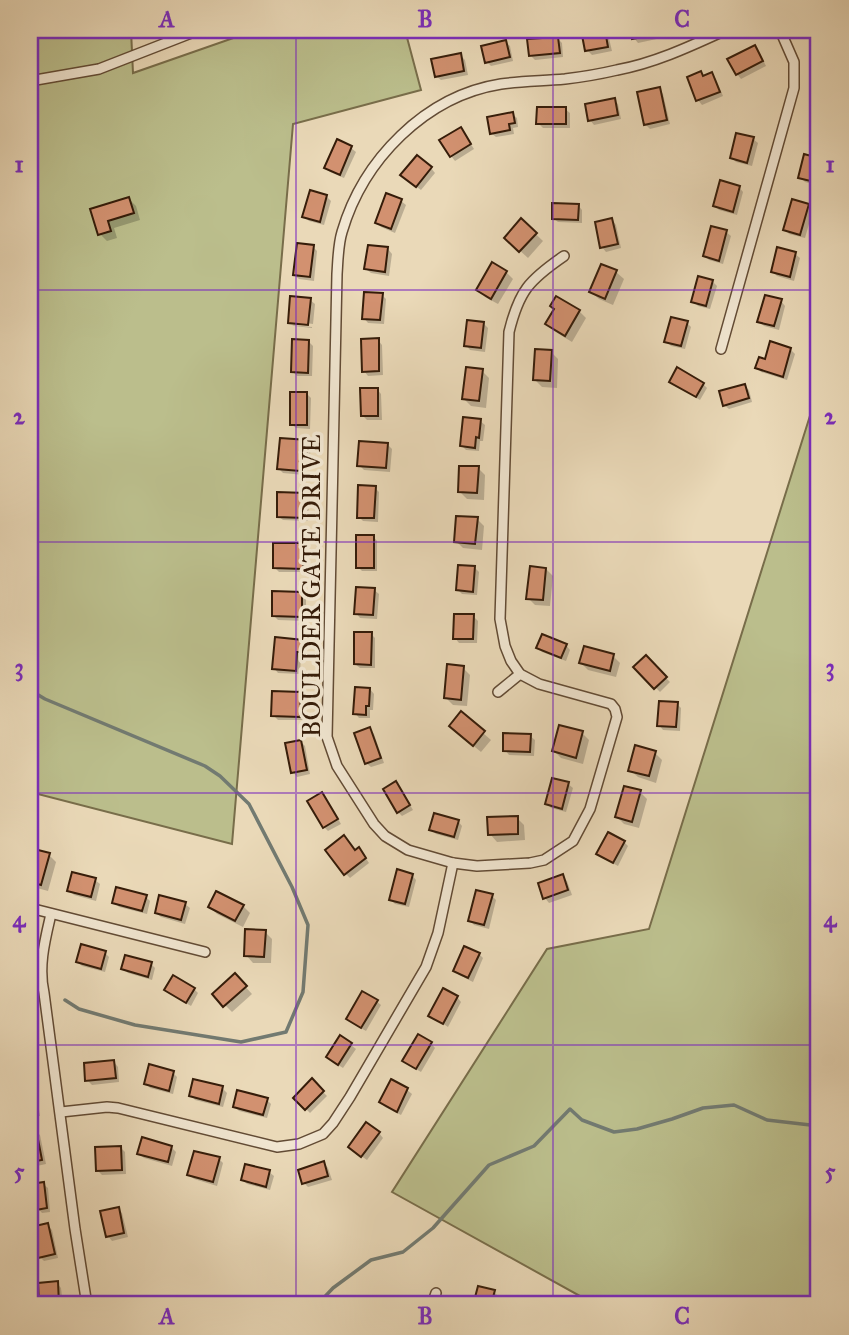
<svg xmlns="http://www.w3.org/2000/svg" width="849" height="1335" font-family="'IM FELL Great Primer',serif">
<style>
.green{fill:#bbbe8c;stroke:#786d4a;stroke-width:2}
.shadow{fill:#0003}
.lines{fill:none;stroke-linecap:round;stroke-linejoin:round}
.stream{stroke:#727a71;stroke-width:3.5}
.building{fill:#d29170;stroke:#351c09;stroke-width:2}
.minor-casing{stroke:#624b35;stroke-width:12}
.minor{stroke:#f1e6d1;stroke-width:9}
.grid{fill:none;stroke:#7b2cbf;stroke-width:2;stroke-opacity:0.55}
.labels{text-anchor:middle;stroke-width:7;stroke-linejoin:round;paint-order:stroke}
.street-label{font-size:26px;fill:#351c09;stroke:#f1e6d1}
.neatline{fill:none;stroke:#7b2cbf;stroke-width:2.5}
.grid-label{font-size:23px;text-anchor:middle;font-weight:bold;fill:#7b2cbf}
</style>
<rect width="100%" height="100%" fill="#ead9b8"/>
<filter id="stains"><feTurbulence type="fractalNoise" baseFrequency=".00286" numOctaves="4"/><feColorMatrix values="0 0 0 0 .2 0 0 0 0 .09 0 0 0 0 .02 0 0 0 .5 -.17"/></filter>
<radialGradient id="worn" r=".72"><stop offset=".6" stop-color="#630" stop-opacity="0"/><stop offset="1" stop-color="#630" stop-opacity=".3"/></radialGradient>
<g class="green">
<path d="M30,30H131L133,73L239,36L310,30H405L421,90L293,124L232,844L30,792Z"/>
<path d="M819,387V1305H587L589,1301L392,1192L547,949L649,929Z"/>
</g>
<g class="shadow">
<path d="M583,30H607L612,51L592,55L587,50Z"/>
<path d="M632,30H664L666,37L638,43L634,38Z"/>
<path d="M557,38L562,43L563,57L535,60L530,55Z"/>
<path d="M505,42L510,46L513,61L491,66L487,62Z"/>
<path d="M754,47L759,52L766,66L741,79L737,74Z"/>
<path d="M460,55L465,60L468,75L441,80L436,76Z"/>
<path d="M701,74L704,77L712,74L716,79L723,96L702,105L698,100L689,78Z"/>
<path d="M659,89L663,94L670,124L650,129L645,124Z"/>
<path d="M614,100L618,104L621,119L594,125L590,120Z"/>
<path d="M565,109L570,113V128H543L538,123Z"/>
<path d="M512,114L517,118L518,127L513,128L514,134L496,137L491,133Z"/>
<path d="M461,129L474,149L455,161L451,156Z"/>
<path d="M753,139L758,143L752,166L736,162L732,158Z"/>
<path d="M337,141L351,148L356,152L344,178L330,172L326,168Z"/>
<path d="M806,156L819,160V186L805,182L800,177Z"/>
<path d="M431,168L435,173L421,190L407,180Z"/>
<path d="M739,187L743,192L737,215L719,210L715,206Z"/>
<path d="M326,196L331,201L324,225L309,221L304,217Z"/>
<path d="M129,199L136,206L140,220L114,228L117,238L107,241L100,234L93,210Z"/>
<path d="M401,201L406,205L395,233L381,227L377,223Z"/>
<path d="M578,205L582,210V223L558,222L553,218Z"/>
<path d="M808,205L813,210L805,238L789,234L785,229Z"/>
<path d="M612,220L616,225L621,248L606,252L602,247Z"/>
<path d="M522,221L543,241L528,258L506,238Z"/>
<path d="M726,232L731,236L723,264L709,260L705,256Z"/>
<path d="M313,247L317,251L314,281L299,279L294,275Z"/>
<path d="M388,249L392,254L389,276L371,273L366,269Z"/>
<path d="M795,254L800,258L794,281L777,276L773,272Z"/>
<path d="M602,266L616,272L624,279L613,305L599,299L591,292Z"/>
<path d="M506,272L513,279L498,304L485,297L478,289Z"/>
<path d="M712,281L717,286L710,309L698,306L693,301Z"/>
<path d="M382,295L386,299L384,324L368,323L364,318Z"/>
<path d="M310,300L315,304L313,324L292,321V324L289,322Z"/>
<path d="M781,301L785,306L779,330L764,326L759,321Z"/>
<path d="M579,311L586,318L572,342L554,331L547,324Z"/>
<path d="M483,323L488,328L485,352L470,350L466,345Z"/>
<path d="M687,323L691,327L685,349L671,346L666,341Z"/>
<path d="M292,325L312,327V328L294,326Z"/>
<path d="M378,340L382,345L383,375L368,376L364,371Z"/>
<path d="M308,341L313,346L312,376H297L292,371Z"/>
<path d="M790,349L795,354L787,380L761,372L757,368L766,361Z"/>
<path d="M551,352L558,359L557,388L542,387L535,380Z"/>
<path d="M482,371L489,378L486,408L471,406L464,399Z"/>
<path d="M671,382L703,384L707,388L700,400L676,386Z"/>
<path d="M744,386L749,390L752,402L729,409L724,405Z"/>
<path d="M377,389L381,394L382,420H367L363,416Z"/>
<path d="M307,394L311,398L310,429L296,428L291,424Z"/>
<path d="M480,421L485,425L483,441H480L479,451L466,450L462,446Z"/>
<path d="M307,442L311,446L310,455H305L304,475L283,473L279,469Z"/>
<path d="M388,445L392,449L390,472L364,470L359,465Z"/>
<path d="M478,468L485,475L484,500L467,499L460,492Z"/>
<path d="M375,488L379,492L378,522L363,521L359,517Z"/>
<path d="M305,494L309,499L308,521L283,520L278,516Z"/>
<path d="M477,519L484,526L482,550L463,548L456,541Z"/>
<path d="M373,536L377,541V571H362L358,567Z"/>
<path d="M303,545L307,550V572H279L275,568Z"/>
<path d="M474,567L479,572L477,595L462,594L458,590Z"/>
<path d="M546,569L553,576L550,606L535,605L528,598Z"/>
<path d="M374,590L379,594L377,619L360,618L356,613Z"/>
<path d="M302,593L306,598V621L278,620L274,616Z"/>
<path d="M473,616L478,621L477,643H459L455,638Z"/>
<path d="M371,634L375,638V668H360L355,664Z"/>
<path d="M302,641L306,646V656H301L300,674L278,673L274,668Z"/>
<path d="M566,645L570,650L566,661L542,652L538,647Z"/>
<path d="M613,656L620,663L616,677L588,670L581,663Z"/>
<path d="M646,658L670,682L660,692L636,667Z"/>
<path d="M463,668L470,675L467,706L453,705L446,698Z"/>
<path d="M370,689L374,694L373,710H370V718H359L355,713Z"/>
<path d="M300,694L305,698L304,720H278L273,715Z"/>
<path d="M677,704L681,708L680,731L663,730L659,725Z"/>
<path d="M461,714L491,740L481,752L458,733Z"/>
<path d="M370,729L374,734L384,763L371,767L366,763Z"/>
<path d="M582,733L589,740L583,764L561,758L554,751Z"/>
<path d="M530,736L535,740L534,756L509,755L505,750Z"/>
<path d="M301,742L305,746L310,774L297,777L293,772Z"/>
<path d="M655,753L662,760L656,783L638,777L630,770Z"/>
<path d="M568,784L573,788L566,812L551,808L547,803Z"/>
<path d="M400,788L413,810L402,816L398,812Z"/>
<path d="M640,792L647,799L639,828L624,824L617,817Z"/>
<path d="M322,794L326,798L341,824L328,831L324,827Z"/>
<path d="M517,818L524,825L525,840L497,842L490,834Z"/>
<path d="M458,821L462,826L458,840L436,834L431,830Z"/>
<path d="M624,842L628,846L618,866L603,858L598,853Z"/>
<path d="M30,849L49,855L56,862L48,891L30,886Z"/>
<path d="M356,852L363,854L369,863L350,878L346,874Z"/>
<path d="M412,875L416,880L409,907L395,904L390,899Z"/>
<path d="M562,876L567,881L572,895L549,903L545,898Z"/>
<path d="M95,880L100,884L96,901L74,895L69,890Z"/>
<path d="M492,896L496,900L489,929L474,925L470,920Z"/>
<path d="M146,897L150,901L147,914L119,907L114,902Z"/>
<path d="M185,904L190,908L185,924L161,917L156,913Z"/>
<path d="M243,906L250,913L243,927L217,914L210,907Z"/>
<path d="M265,932L272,939L271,963H253L246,955Z"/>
<path d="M105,953L109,957L105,972L82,966L78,962Z"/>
<path d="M479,954L483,958L473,982L459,975L455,971Z"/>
<path d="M151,964L155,968L152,980L128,973L123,969Z"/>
<path d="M242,983L252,994L232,1012L225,1005Z"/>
<path d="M194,989L198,993L191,1006L170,994L166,990Z"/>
<path d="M457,997L461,1002L448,1027L430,1015Z"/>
<path d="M376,1001L381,1005L366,1031L352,1023Z"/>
<path d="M341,1037L356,1049L343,1068L332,1061Z"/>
<path d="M431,1043L435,1048L421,1072L409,1065Z"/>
<path d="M30,1048L35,1070L30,1071Z"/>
<path d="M114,1062L118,1067L119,1082L92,1085L87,1080Z"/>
<path d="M173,1073L177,1077L173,1094L150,1088L146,1083Z"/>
<path d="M312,1081L327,1096L310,1113L295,1098Z"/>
<path d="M391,1082L407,1090L412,1094L401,1115L385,1107L381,1102Z"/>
<path d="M30,1086L36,1092L40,1116L30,1118Z"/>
<path d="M222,1088L227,1093L223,1107L195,1100L191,1095Z"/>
<path d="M267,1100L271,1104L267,1118L239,1111L235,1107Z"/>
<path d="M35,1131L40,1135L46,1164L32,1167L30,1165V1132Z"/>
<path d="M379,1133L383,1138L367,1160L354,1151Z"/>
<path d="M171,1147L176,1152L172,1166L144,1158L139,1154Z"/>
<path d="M121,1148L125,1152L126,1174L102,1175L98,1171Z"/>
<path d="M219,1159L223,1163L217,1186L194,1179L189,1175Z"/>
<path d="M324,1163L328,1168L332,1180L308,1187L304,1183Z"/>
<path d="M269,1172L274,1176L270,1190L247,1184L243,1180Z"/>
<path d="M43,1184L48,1188L50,1212L42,1213L37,1207L35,1208L30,1203V1185Z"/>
<path d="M118,1209L122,1213L128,1237L112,1241L108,1236Z"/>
<path d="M47,1225L52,1230L58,1258L44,1261L40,1257Z"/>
<path d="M57,1283L61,1288L63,1305H41L39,1284Z"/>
<path d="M479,1288L494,1292L501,1299L499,1305H475Z"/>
<path d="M389,1299L403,1304L404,1305H386Z"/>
</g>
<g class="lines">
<g class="stream">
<path d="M30,690L45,699L205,766L220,776L249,804L292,887L308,925L303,992L286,1032L241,1042L135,1025L79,1009L65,1000"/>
<path d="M317,1305L333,1288L371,1260L403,1252L433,1228L489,1165L534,1146L570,1109L582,1120L614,1132L637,1129L672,1119L703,1108L734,1105L767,1120L819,1126"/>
</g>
</g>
<g class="building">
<path d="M581,30H605L608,47L585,51Z"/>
<path d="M630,30H662V33L632,39Z"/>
<path d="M558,37L560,53L529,56L527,39Z"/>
<path d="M506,40L510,57L485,63L481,46Z"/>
<path d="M755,45L763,61L736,75L727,59Z"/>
<path d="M461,53L464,71L435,77L431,59Z"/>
<path d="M701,71L703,76L712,72L720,92L696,101L687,77Z"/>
<path d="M660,87L667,120L644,125L637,92Z"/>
<path d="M615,98L618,115L588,121L585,104Z"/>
<path d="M819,104V133L811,131Z"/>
<path d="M537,107H566V124H536Z"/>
<path d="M513,112L515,123L509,124L510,130L490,134L487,117Z"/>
<path d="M461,127L471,144L450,157L439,140Z"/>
<path d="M736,133L754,137L747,163L730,158Z"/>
<path d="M337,139L352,146L340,175L324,168Z"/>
<path d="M804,154L819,158V183L798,178Z"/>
<path d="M417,155L432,167L416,187L400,175Z"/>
<path d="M720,180L740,186L733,212L713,206Z"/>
<path d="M310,190L327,195L320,222L302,217Z"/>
<path d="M386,193L402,199L391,229L375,223Z"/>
<path d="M129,197L134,213L108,221L111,231L98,235L90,209Z"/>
<path d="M792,199L809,204L800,235L783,230Z"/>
<path d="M552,203L579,204L578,220L552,219Z"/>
<path d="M521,218L537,233L519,252L504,238Z"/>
<path d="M612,218L618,244L600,248L595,222Z"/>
<path d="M711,226L727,230L719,261L703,256Z"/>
<path d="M297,243L314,245L310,277L293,275Z"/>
<path d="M368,245L388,247L385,272L364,269Z"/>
<path d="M777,247L796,252L790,277L771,272Z"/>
<path d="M492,262L507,271L491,299L476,290Z"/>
<path d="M601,264L617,270L605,299L589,292Z"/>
<path d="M698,276L713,280L706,306L691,302Z"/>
<path d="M364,292L383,293L380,320L362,319Z"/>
<path d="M765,295L782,299L774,326L757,322Z"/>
<path d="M290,296L311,298L308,325L288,323Z"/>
<path d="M556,296L580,310L565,336L545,324L554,309L550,306Z"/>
<path d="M671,317L688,321L681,346L664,342Z"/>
<path d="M467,320L484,322L481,348L464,346Z"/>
<path d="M379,338V371L362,372L361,339Z"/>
<path d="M292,339L309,340L308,373L291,372Z"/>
<path d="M770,341L791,348L783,377L755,368L759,357L765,359Z"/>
<path d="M535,349L552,350L550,381L533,380Z"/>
<path d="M466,367L483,369L479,401L462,399Z"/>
<path d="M677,367L704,383L696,397L669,382Z"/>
<path d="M745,384L749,398L723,406L719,391Z"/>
<path d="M360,388H378V416H361Z"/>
<rect x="290" y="392" width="17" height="33"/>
<path d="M463,417L481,419L479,438L476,437L475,448L460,446Z"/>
<path d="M280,438L308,440L307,452L301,451L300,471L277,469Z"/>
<path d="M359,441L388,443L386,468L357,466Z"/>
<path d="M459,466H479L477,493L458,492Z"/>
<path d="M358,485L376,486L374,518H357Z"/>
<path d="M277,492L306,493L305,518L277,517Z"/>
<path d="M456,516L478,517L475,544L454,542Z"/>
<rect x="356" y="535" width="18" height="33"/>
<path d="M273,543H304L303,569L273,568Z"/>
<path d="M458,565L475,566L473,592L456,590Z"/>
<path d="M530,566L546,568L543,600L526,599Z"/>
<path d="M356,587L375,588L373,615L354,614Z"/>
<path d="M272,591L302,592V617L272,616Z"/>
<path d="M454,614H474L473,639H453Z"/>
<path d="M354,632H372L371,665L354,664Z"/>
<path d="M542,634L567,644L561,658L536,648Z"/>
<path d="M275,637L303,640L302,652H297L296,671L272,669Z"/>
<path d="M584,646L614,654L610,671L579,663Z"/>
<path d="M646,655L667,677L654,689L633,667Z"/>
<path d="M447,664L464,666L461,700L444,698Z"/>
<path d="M355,687L370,688L369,706H366V715L353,714Z"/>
<path d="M272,691L301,692L300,717L271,716Z"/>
<path d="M659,701L678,702L676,727L657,726Z"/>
<path d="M461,711L485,731L473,746L449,726Z"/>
<path d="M559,725L583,731L576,758L552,751Z"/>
<path d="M370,727L381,758L365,764L354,733Z"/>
<path d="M503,733L531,734L530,752L503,751Z"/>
<path d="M301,740L307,770L291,773L285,743Z"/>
<path d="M635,745L656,751L649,776L628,771Z"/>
<path d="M552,778L569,782L562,809L545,804Z"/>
<path d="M396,781L410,805L397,813L383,789Z"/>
<path d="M624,786L641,790L632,822L615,817Z"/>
<path d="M322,792L338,819L323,828L307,801Z"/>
<path d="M434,813L459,820L454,837L429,830Z"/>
<path d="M518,816V834L488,835L487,817Z"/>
<path d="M608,832L625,841L613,863L596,854Z"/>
<path d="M344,835L355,850L359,847L366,858L344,875L325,850Z"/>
<path d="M30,848L50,853L41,885L30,882Z"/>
<path d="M397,869L413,874L405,904L389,900Z"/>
<path d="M72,872L96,878L91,897L67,891Z"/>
<path d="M563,874L568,890L543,899L538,883Z"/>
<path d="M116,887L147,895L142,911L112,903Z"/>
<path d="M476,890L493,894L484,925L468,921Z"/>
<path d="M216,891L244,905L235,921L208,907Z"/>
<path d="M159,895L186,902L181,920L155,913Z"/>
<path d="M245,929L266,930L264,957L244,956Z"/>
<path d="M81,944L106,951L101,969L76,962Z"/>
<path d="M464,946L480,953L468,978L453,971Z"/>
<path d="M125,955L152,962L148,977L121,969Z"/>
<path d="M235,973L247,986L223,1007L212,994Z"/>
<path d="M173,975L195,988L186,1003L164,990Z"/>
<path d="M443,988L458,996L443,1024L428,1016Z"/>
<path d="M362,991L378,1000L361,1028L346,1019Z"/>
<path d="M418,1034L432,1042L416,1069L402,1061Z"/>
<path d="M340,1035L352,1043L338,1065L326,1057Z"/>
<path d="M114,1060L116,1078L85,1081L84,1063Z"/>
<path d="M149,1064L174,1071L169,1091L144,1084Z"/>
<path d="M312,1078L324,1091L305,1110L293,1098Z"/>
<path d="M193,1079L223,1086L219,1104L189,1096Z"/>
<path d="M391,1079L408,1088L397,1112L379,1102Z"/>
<path d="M237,1090L268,1098L263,1115L233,1107Z"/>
<path d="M366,1122L380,1132L361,1157L348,1147Z"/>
<path d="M36,1129L42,1160L30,1162V1130Z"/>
<path d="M142,1137L172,1146L168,1162L137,1154Z"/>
<path d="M121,1146L122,1170L96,1171L95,1147Z"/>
<path d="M194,1151L220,1157L213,1182L187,1175Z"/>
<path d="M324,1161L328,1176L302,1184L298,1170Z"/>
<path d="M245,1164L270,1170L266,1187L241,1180Z"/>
<path d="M44,1182L47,1208L36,1210L35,1203L30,1204V1184Z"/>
<path d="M119,1207L124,1233L106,1237L100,1211Z"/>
<path d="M48,1223L55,1254L38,1258L31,1227Z"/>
<path d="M58,1281L59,1305H39L38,1283Z"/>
<path d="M478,1286L495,1290L491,1305H473Z"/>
</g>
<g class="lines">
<g class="minor-casing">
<g id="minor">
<path d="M30,81L99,69L199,30"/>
<path d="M564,256C529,280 519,291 509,332L500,619L505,646L511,661L520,674L539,684L611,704L615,709L617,717L590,809L573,841L544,860L530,863L477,866L453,863L408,850L385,836L374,824L337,766L327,737L337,274C338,260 338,245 342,232C363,160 425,96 501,84C522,81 544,81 565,79C582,77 600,74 617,70C655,63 691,46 726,30"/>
<path d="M721,349L794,88V62L780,30"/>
<path d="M498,692L520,674"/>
<path d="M30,908L205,952"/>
<path d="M51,914C45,940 38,966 44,993L75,1229L87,1305"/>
<path d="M61,1112L107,1107L118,1108L277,1147L299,1144L323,1134L333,1123L350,1097L426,967L438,933L453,863"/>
<path d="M432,1305L436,1293"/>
</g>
</g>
<use href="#minor" class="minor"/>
</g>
<path class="grid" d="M296,30V1305M553,30V1305M30,290H819M30,542H819M30,793H819M30,1045H819"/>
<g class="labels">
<g class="street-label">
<text transform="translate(311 586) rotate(-90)" y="9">BOULDER GATE DRIVE</text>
</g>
</g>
<rect width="849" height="1335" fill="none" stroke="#ead9b8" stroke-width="77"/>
<rect x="38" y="38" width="772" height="1258" class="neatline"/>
<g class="grid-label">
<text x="167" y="27">A</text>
<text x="425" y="27">B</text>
<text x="682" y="27">C</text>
<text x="19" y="172">1</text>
<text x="830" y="172">1</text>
<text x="19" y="424">2</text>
<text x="830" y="424">2</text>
<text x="19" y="675">3</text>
<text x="830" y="675">3</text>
<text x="19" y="927">4</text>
<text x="830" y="927">4</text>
<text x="19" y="1179">5</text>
<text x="830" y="1179">5</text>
<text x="167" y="1324">A</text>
<text x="425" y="1324">B</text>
<text x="682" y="1324">C</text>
</g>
<rect width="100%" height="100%" filter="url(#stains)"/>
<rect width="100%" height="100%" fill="url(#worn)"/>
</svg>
